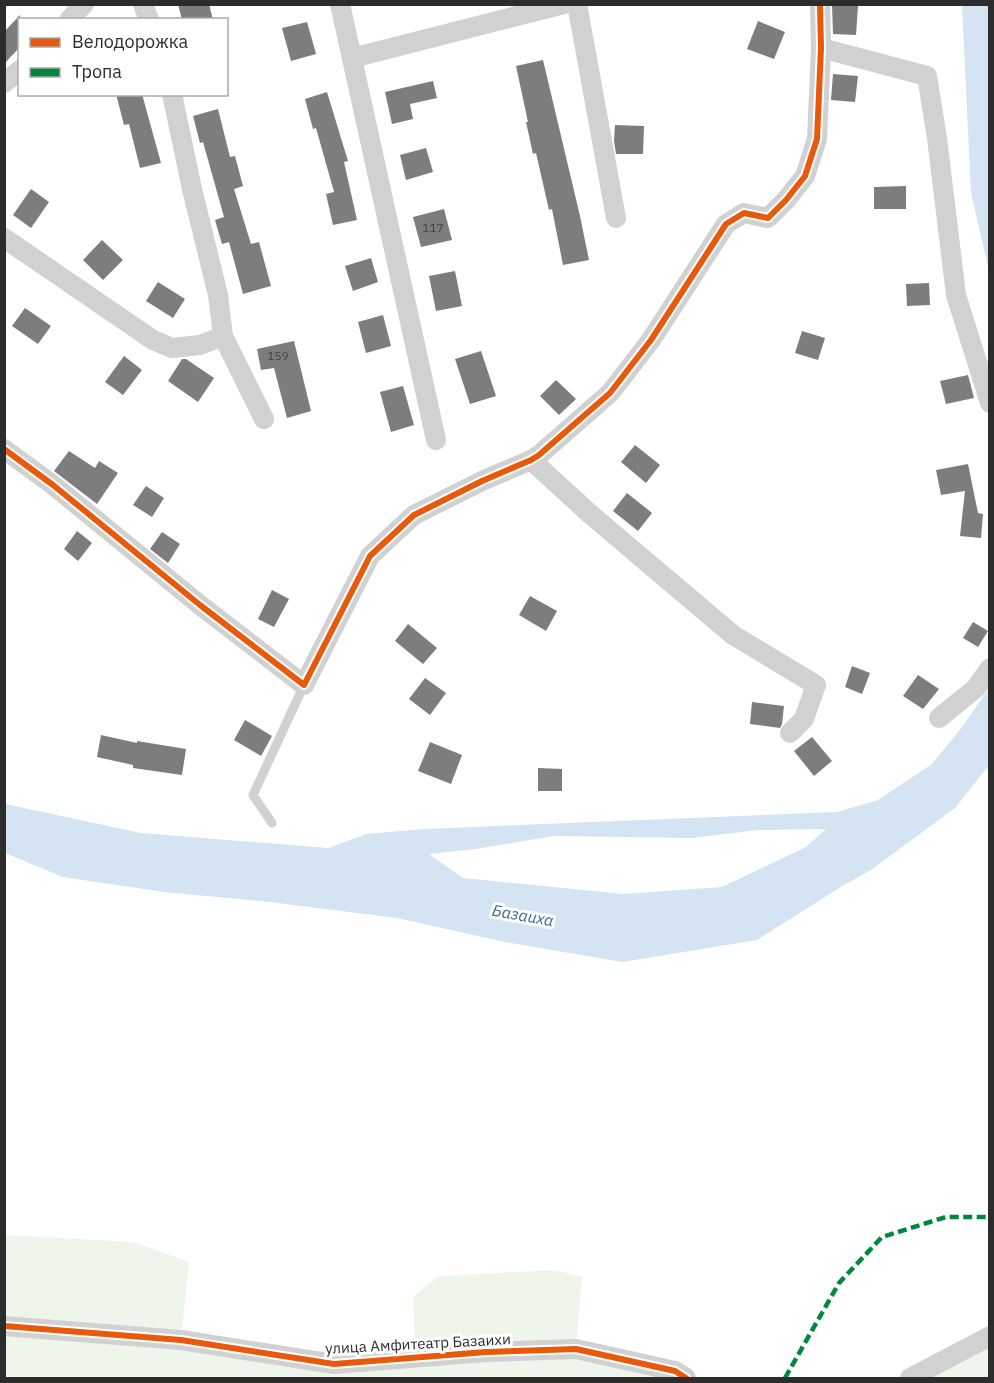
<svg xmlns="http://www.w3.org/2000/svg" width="994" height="1383" font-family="'IBM Plex Sans',sans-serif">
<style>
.green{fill:#eef5ea}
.water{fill:#d4e4f2;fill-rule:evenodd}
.building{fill:#7d7d7d}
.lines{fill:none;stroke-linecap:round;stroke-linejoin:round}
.lane{stroke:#d1d1d1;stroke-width:9}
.street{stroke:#d1d1d1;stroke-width:20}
.quiet{stroke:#00873e;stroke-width:4.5;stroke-dasharray:9 4.5;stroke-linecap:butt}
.cycleway-casing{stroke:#fff;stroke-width:10}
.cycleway{stroke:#e8590c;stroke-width:6}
.labels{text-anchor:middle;stroke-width:6;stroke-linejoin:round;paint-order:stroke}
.number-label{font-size:12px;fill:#404040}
.street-label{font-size:15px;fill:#2c2c2c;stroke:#fff}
.water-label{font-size:16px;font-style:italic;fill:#346694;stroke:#fff}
</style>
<rect width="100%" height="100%" fill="#fff"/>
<g class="green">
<path d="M4,1235L133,1242L189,1262L181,1340L334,1364L416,1358L413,1297L439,1276L555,1270L582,1277L576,1349L686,1378H5Z"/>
<path d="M989,1336V1378H910Z"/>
</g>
<g class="water">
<path d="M962,5H989V271L971,193Z"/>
<path d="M989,688V765L955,808L871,870L844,885L757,940L622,962L500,941L397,918L270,902L164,892L63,877L5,853V804L141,833L328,848L366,834L424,829L837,812L878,800L932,764L963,726ZM826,829L806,847L722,887L624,894L463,878L429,854L475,849L554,836L692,838L758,830Z"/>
</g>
<g class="building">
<path d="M178,4H209L213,20H182Z"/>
<path d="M832,5L858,6L856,35L833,34Z"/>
<path d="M20,15V47L4,64V32Z"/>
<path d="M758,21L785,32L774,59L747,49Z"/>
<path d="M307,22L316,54L291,61L282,28Z"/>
<path d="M543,60L580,216L589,260L563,265L552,209L549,210L536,153L533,154L526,122H528L516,66Z"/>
<path d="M833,74L858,76L855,102L831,100Z"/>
<path d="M433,81L437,98L410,104L413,119L392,124L385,92Z"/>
<path d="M327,92L348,161L344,162L357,220L333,225L326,194L334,192L316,128L313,129L305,99Z"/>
<path d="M116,94H142L161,163L140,168L129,124L124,125Z"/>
<path d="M218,109L230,157L235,156L243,186L234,189L251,244L259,242L271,286L243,294L229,242L222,244L215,220L224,217L203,142L200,143L193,116Z"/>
<path d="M615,125L644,126L643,154H616L614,141Z"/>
<path d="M426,148L433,172L406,180L400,155Z"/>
<path d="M906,186V209H874V187Z"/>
<path d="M31,189L49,202L31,228L13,215Z"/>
<path d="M444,209L452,240L421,247L413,217Z"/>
<path d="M102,240L123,260L103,280L83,260Z"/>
<path d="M371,258L378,282L353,291L345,266Z"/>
<path d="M455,271L462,306L436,311L429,276Z"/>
<path d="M158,282L185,299L173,318L146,301Z"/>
<path d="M929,283L930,305L907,306L906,284Z"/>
<path d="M25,308L51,326L38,344L12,326Z"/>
<path d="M383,315L391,346L366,353L358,322Z"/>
<path d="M802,331L825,338L818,360L795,353Z"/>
<path d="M294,341L311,411L287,418L274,368L261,370L257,349Z"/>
<path d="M481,351L496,396L470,404L455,359Z"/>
<path d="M124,356L142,370L123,395L105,382Z"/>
<path d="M182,359H186L214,378L198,402L168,381Z"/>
<path d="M968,375L974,398L946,404L940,381Z"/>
<path d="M556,380L576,399L559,415L540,396Z"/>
<path d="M403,386L414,425L391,432L380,392Z"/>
<path d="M635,445L660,465L646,483L621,462Z"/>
<path d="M69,451L95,468L99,461L118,473L97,504L54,471Z"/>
<path d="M968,464L978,513L983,514L981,538L960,536L965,491L941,495L936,470Z"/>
<path d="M146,486L164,498L152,517L133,505Z"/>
<path d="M627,493L652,513L638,531L613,511Z"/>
<path d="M77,531L92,543L78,561L64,549Z"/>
<path d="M162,532L180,544L168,563L150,549Z"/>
<path d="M272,590L289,599L274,627L258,619Z"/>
<path d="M530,596L557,611L546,631L519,615Z"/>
<path d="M973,622L988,631L978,647L963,638Z"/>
<path d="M408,624L437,648L423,664L395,641Z"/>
<path d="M852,666L870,673L862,694L845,687Z"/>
<path d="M918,675L939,689L923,709L903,696Z"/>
<path d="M425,678L446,693L430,715L409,699Z"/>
<path d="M752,702L784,706L782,724L780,728L750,724Z"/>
<path d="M245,720L272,736L261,756L234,740Z"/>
<path d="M101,735L137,743V741L186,749L182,775L133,768V765L97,757Z"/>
<path d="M812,737L832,761L814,776L794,751Z"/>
<path d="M430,742L462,755L451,784L418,771Z"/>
<path d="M538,768L562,769V791H538Z"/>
</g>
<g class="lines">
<path class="lane" d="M272,823L253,795L304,685"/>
<g class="street">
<path d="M143,4L149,20"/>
<path d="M340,4L436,440"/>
<path d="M577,4L616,218"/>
<path d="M69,20L84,4"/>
<path d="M821,48L927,76L937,138L956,295L990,403"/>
<path d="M352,58L564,4"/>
<path d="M4,83L20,70"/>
<path d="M172,94L192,189L218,295L223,336L264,419"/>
<path d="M4,238L153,340L172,348L200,345L223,336"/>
<path d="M4,449L53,485L200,605L304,685L370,556L414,515L482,481L531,460L539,455L610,393L651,340L726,224L744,213L768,218L786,200L805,176L817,139L821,48L820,4"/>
<path d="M531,460L589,513L733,635L816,685L804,719L790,733"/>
<path d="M939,718L976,688L990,668"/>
<path d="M4,1326L181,1340L334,1364L486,1352L576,1349L675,1371L686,1378"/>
<path d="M910,1378L990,1336"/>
</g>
<path class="quiet" d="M785,1378L839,1283L882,1237L946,1217H990"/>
<g class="cycleway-casing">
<g id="cycleway">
<path d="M4,449L53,485L200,605L304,685L370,556L414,515L482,481L531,460L539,455L610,393L651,340L726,224L744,213L768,218L786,200L805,176L817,139L821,48L820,4"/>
<path d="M4,1326L181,1340L334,1364L486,1352L576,1349L675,1371L686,1378"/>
</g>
</g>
<use href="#cycleway" class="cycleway"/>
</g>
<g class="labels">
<g class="number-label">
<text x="433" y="232">117</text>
<text x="278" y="360">159</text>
</g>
<g class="street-label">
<text transform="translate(418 1344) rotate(-3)" y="5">улица Амфитеатр Базаихи</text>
</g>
<g class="water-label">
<text transform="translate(523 915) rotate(10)" y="6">Базаиха</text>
</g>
</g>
<rect width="994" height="1383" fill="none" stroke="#2c2c2c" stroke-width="12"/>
<rect x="18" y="18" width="210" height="78" fill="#ffffff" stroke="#ababab" stroke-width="1.5"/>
<rect x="30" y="38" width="30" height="9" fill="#e8590c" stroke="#ababab" stroke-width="1.5"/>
<text x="72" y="48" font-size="18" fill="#2c2c2c">Велодорожка</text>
<rect x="30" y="68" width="30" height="9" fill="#00873e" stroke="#ababab" stroke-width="1.5"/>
<text x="72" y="78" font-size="18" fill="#2c2c2c">Тропа</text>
</svg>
